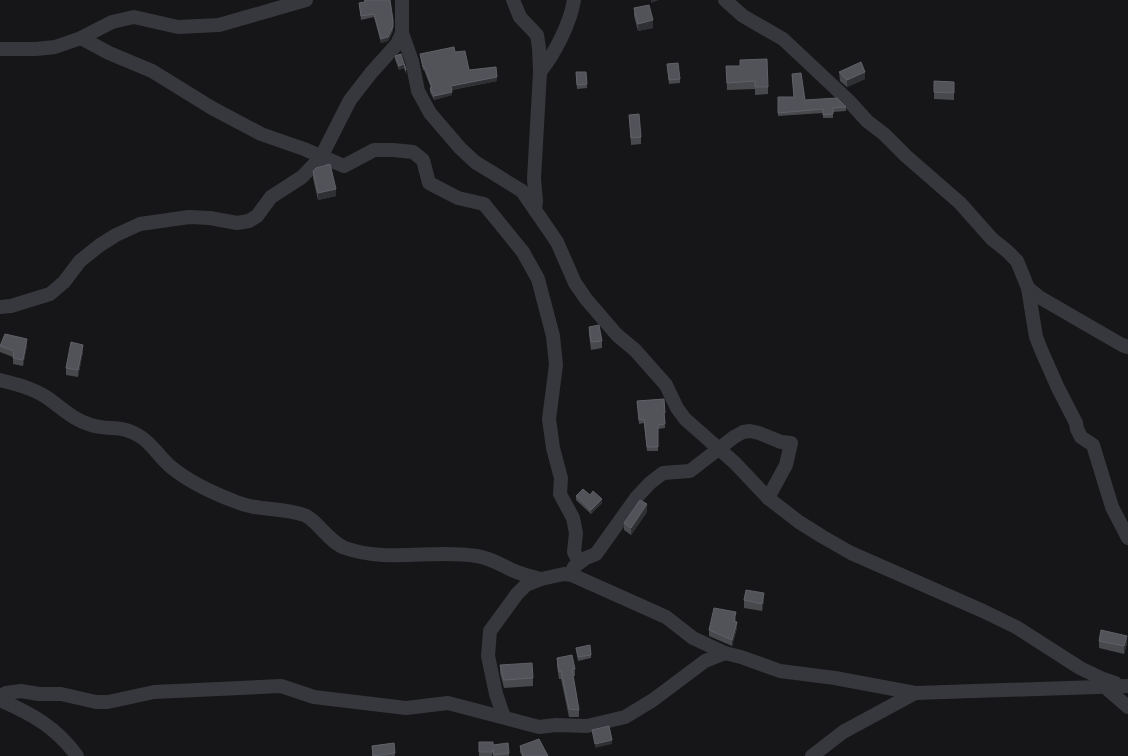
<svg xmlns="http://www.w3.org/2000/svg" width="1128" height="756" font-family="'Noto Sans',sans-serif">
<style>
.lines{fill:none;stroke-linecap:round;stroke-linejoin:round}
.street{stroke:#37383d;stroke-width:14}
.wall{fill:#47494d}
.shaded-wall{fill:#2f3033}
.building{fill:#525359;stroke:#5f6168}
</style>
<rect width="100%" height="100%" fill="#161618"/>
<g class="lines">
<g class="street">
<path d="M402,0V33L412,61L418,91L430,113L460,148L475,162L522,191L557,242L575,283L586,299L617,335L635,350L666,385L677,408L685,419L735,463L768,498L799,522L823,537L851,553L983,611L1016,627L1080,668L1103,679L1115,683"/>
<path d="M513,0L520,17L537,35L539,48L540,72L534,179L536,201L535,210"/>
<path d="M725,0L743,16L783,39L849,101L867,121L884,134L906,156L960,203L992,239L1007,251L1017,261L1028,288L1039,297L1122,345L1128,347"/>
<path d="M81,38L109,53L152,71L212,108L261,134L304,149L344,166L374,150H393L413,152L423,160L429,183L458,198L484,204L523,252L538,279L553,336L556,365L549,419L553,448L561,478L560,494L573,518L576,533L574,552L579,562"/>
<path d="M0,49H36L55,47L81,38L112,22L134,17L178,27L219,25L306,0"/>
<path d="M540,72C555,53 570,24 574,0"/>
<path d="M1028,288L1036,337L1042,352L1058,388L1076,423L1077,429L1081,437L1093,445L1112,507L1128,538"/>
<path d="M0,307L11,306L50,294L64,282L80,261L100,245L116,235L140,224L189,217L210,218L237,223L249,221L257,216L271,197L302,177L321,157L350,100L371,73L397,44L402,33"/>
<path d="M0,380C16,384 32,388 46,397C61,407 73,420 91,425C111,431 121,424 141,437C153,445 160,458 171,467C188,481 213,493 234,501C256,511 281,507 304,515C316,519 329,542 345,548C388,563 433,549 477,556C490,558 500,564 512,570C521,574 531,577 541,579"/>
<path d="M573,569L574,567L586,558L596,554L636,498L650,483L663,473L690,471L734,437L743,432L750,431L759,433L781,442L791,443L786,465L768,498"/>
<path d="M1105,687L1128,707"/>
<path d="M0,696L6,693L21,691L39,694H61L96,702H108L154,692L281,686L314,697L406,708L448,703L539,727L556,725L587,726L625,717L653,700L705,661L725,653L741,657L780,671L835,678L915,693L1128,686"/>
<path d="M0,700C32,714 56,727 77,756"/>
<path d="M504,717L496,694L488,656L490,631L517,594L526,585L541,579L564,574L572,575L666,617L693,638L725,653"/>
<path d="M812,756L843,732L915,693"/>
</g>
</g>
<g class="wall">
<path d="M364,0H390L393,31L388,41L381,43L374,17L361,20L359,3L364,2Z"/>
<path d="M634,8L653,28L638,31L634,16Z"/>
<path d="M455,52L469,70L497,81L452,90V95L434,100L430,92V88H431L424,70H423L420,54Z"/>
<path d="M401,54L406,70V74L404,68L399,70L395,59V56Z"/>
<path d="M667,64L680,79V83L669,84Z"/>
<path d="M726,66L768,87V94L755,95V89L727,90Z"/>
<path d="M576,72L587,84V88L577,89Z"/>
<path d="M839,72L865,79L847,87L840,81Z"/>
<path d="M792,74L805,100L846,107V111L833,112V118H823V113L778,116V97H794Z"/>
<path d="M934,81L954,82V100L934,99Z"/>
<path d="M629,115L641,137V144L631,145Z"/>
<path d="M313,171L336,196L318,200L313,178Z"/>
<path d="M589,327L602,341V348L591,350L589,334Z"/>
<path d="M27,345L23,366L13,364V357L0,352V346Z"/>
<path d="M83,352L78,377L66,375V368Z"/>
<path d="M664,399L665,428L658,429V451H647L644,423L639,424L637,401Z"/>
<path d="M590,495L602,503L591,514L576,500V496Z"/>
<path d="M647,512L631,535L624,530V523Z"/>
<path d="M744,600H764L762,611L744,608Z"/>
<path d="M736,618L735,622L737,628L732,646L709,636V630Z"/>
<path d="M1099,641L1127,643L1124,654L1099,648Z"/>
<path d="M576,648L591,655V658L578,661Z"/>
<path d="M557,658L575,669V676H573L579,710V717H569L561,679H559L557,666Z"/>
<path d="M500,665L533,678V686L504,688L500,673Z"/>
<path d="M479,742L493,745L509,753V756H493V752L492,756H479Z"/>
<path d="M394,743L395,756H372V746Z"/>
<path d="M520,746L548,756H522L520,752Z"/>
</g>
<g class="shaded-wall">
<path d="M651,0H659L651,3Z"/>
<path d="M653,20V28L638,31V24Z"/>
<path d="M393,27V31L388,41L381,43V39Z"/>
<path d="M404,64V68L399,70V66Z"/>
<path d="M865,72V79L847,87V80Z"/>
<path d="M497,77V81L451,90V86Z"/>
<path d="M452,92V95L434,100V96Z"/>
<path d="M336,189V196L318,200V193Z"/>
<path d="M27,339V345L23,366V360Z"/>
<path d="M83,345V352L78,377V370Z"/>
<path d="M602,499V503L591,514V510Z"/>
<path d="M647,504V512L631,535V528Z"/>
<path d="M764,593V600L762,611V604Z"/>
<path d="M737,622V628L732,646V640Z"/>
<path d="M1127,636V643L1124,654V646Z"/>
<path d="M612,740V744L595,748V744Z"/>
</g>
<g class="building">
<path d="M365,0H390L393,20V27L388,37L381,39L374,14L361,16L359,3L365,2Z"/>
<path d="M649,5L653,20L638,24L634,8Z"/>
<path d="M454,47L455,52L465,51L469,70L496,67L497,77L451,86L452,92L434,96L430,88L432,87L424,66L423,67L420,54Z"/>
<path d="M401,54L406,70L404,64L399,66L395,56Z"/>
<path d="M767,59L768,87H755V81L727,83L726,66H740V60Z"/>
<path d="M861,62L865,72L847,80L839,72Z"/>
<path d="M678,63L680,79L669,80L667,64Z"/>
<path d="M576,72H586L587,84L577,85Z"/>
<path d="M801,73L805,100L837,98L846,107L833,108V114L823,115V109L778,113V97H794L792,74Z"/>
<path d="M934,81L954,82V93L934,92Z"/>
<path d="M639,114L641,137L631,138L629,115Z"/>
<path d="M330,164L336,189L318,193L313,171L316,168Z"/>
<path d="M599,325L602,341L591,342L589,327Z"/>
<path d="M5,334L27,339L23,360L13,358L14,351L0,346Z"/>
<path d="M71,342L83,345L78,370L66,368Z"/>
<path d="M664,399L665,413H664L665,424L658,425V447H647L644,419L639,420L637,401Z"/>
<path d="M583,489L590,495L593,491L602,499L591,510L576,496Z"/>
<path d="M640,500L647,504L631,528L624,523Z"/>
<path d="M746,590L764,593L762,604L744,600Z"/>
<path d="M714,608L736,612L734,621L737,622L732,640L709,630Z"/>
<path d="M1101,630L1127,636L1124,646L1099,641Z"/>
<path d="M590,645L591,655L578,657L576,648Z"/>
<path d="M572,655L575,669H572L579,710L569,709L561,671L559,672L557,658Z"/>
<path d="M532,663L533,678L504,680L500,665Z"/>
<path d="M609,726L612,740L595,744L592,730Z"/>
<path d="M539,739L548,756H523L520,746Z"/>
<path d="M479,742H493V745L508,743L509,753L494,755L493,749L492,752H479Z"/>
<path d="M394,743L395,753L373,756L372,746Z"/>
</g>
</svg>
